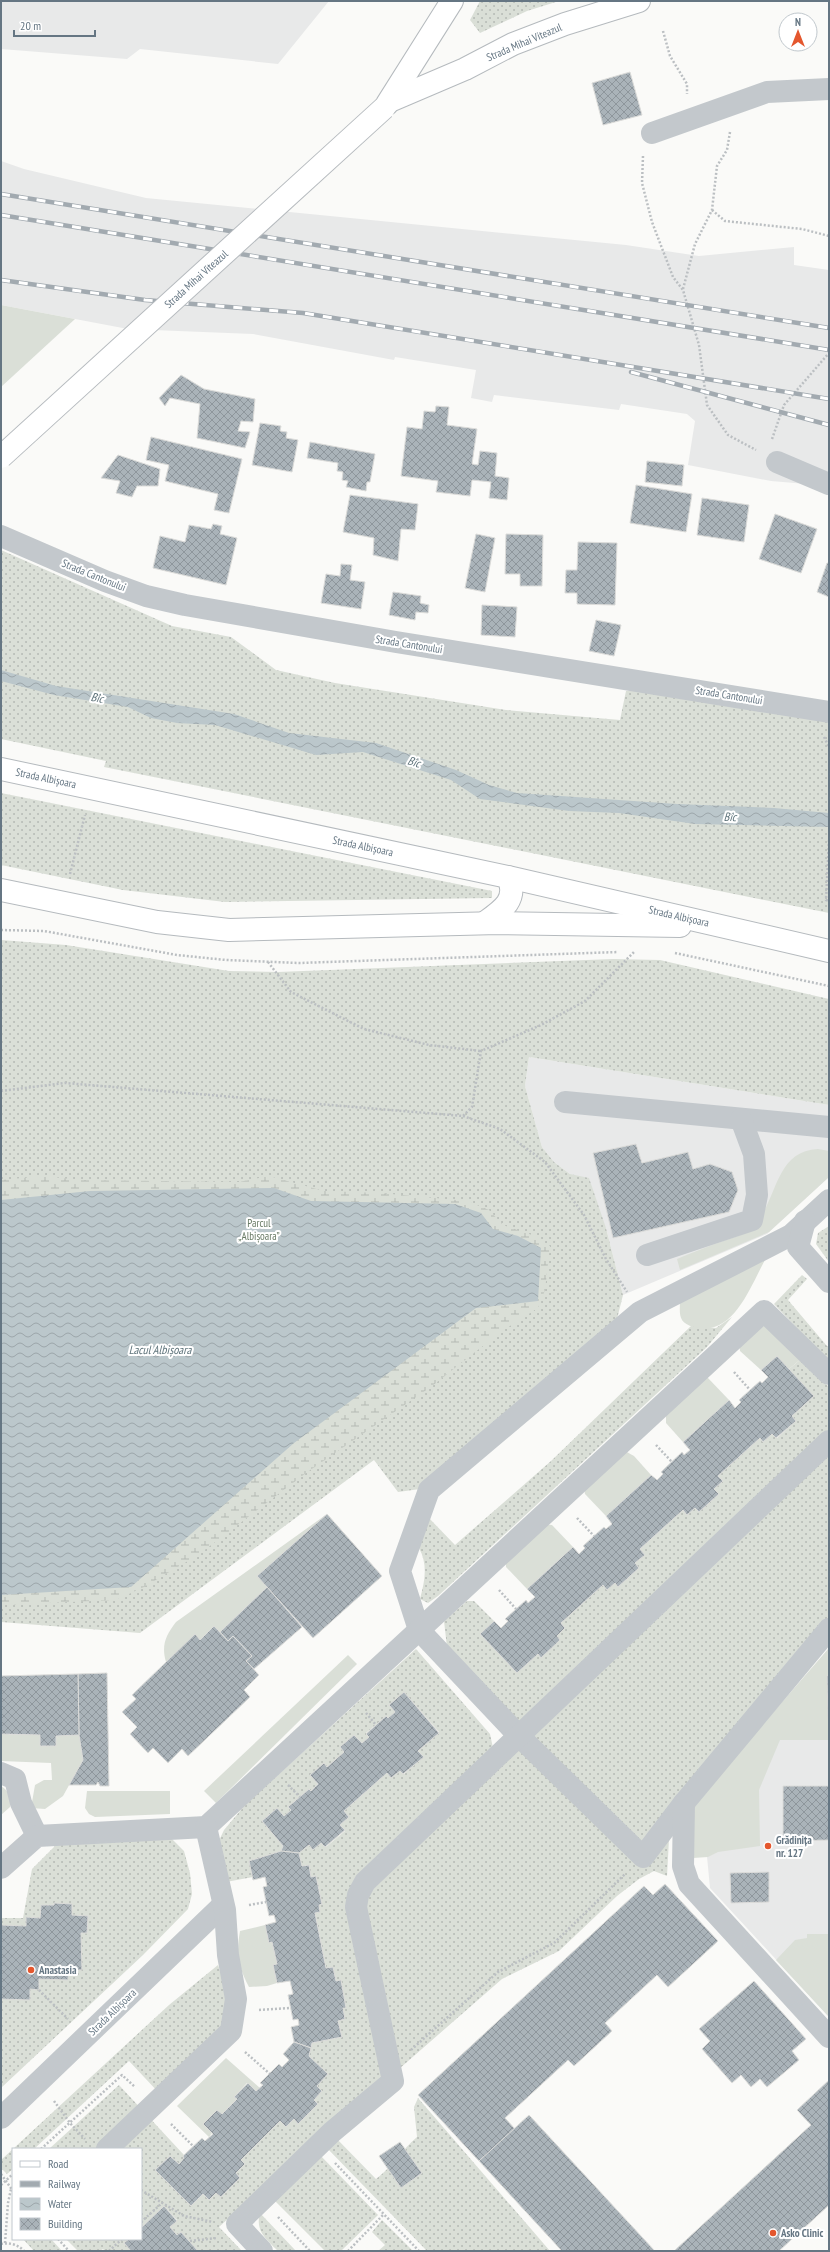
<svg xmlns="http://www.w3.org/2000/svg" width="830" height="2252" font-family="'PT Sans Narrow',sans-serif">
<style>
.built{fill:#e8e9e9}
.grass{fill:url(#grass-dots)}
.wetland{fill:url(#wetland-marsh)}
.garden{fill:#dadfd7}
.water{fill:url(#water-waves)}
.building{fill:url(#building-cross-hatch);stroke:#dcdcda}
.lines{fill:none;stroke-linecap:round;stroke-linejoin:round}
.major-casing{stroke:#b5babe;stroke-width:24}
.path{stroke:#bbbfc2;stroke-width:2.5;stroke-dasharray:2 2;stroke-linecap:butt}
.minor{stroke:#c3c8cc;stroke-width:22}
.major{stroke:#fff;stroke-width:22}
.rail-casing{stroke:#a2aab0;stroke-width:4.5}
.rail{stroke:#fff;stroke-width:3;stroke-dasharray:9;stroke-linecap:butt}
.major-bridge-casing{stroke:#b5babe;stroke-width:24;stroke-linecap:butt}
.major-bridge{stroke:#fff;stroke-width:22}
.poi-dot{fill:#e4572e;stroke:#fff;stroke-width:1.5}
.labels{text-anchor:middle;stroke-width:4;stroke-linejoin:round;paint-order:stroke}
.street-label{font-size:11px;fill:#657683;stroke:#fff}
.park-label{font-size:11px;fill:#687a64;stroke:#fff}
.poi-label{font-size:11px;font-weight:bold;fill:#657683;stroke:#fff;text-anchor:start}
.water-label{font-size:12px;font-style:italic;fill:#60757c;stroke:#fff}
</style>
<defs>
<pattern id="grass-dots" width="8" height="8" patternUnits="userSpaceOnUse"><rect width="8" height="8" fill="#dadfd7"/><path d="M2 2h.1M6 6h.1" fill="none" stroke="#b4b9b4" stroke-width="1.8" stroke-linecap="round"/></pattern>
<pattern id="wetland-marsh" width="20" height="14" patternUnits="userSpaceOnUse"><rect width="20" height="14" fill="#dadfd7"/><path d="M1 5h8M5 5V1M11 12h8M15 12V8" fill="none" stroke="#b4b9b4"/></pattern>
<pattern id="water-waves" width="16" height="10" patternUnits="userSpaceOnUse"><rect width="16" height="10" fill="#bbc7cb"/><path d="M0 5q4-4 8 0t8 0" fill="none" stroke="#9ca6aa"/></pattern>
<pattern id="building-cross-hatch" width="8" height="8" patternUnits="userSpaceOnUse"><rect width="8" height="8" fill="#aab3b9"/><path d="M0 0l8 8M0 8l8-8" fill="none" stroke="#8e969c"/></pattern>
</defs>
<rect width="100%" height="100%" fill="#fafaf8"/>
<g class="built">
<path d="M1,1H329L278,64L140,49L127,59L1,49Z"/>
<path d="M1,161L24,169L146,198L626,245L699,256L794,247V265L829,270V486L771,481L688,465L695,421L687,414L621,404L619,410L494,395L492,402L471,398L476,370L395,357L394,360L253,334L128,329L1,305Z"/>
<path d="M529,1057L829,1105V1177L767,1234L623,1295L606,1228L570,1174L554,1162L542,1147L525,1086Z"/>
<path d="M829,1662V2017L710,1888L702,1804Z"/>
</g>
<g class="grass">
<path d="M480,1H559L527,11L480,33L470,20Z"/>
<path d="M1,550L172,626L231,637L276,670L335,683L506,710L620,720L626,691L640,690L829,721V913L104,767L106,761L1,739Z"/>
<path d="M1,793L492,891V898L225,902L123,890L1,865Z"/>
<path d="M1,940L66,945L229,971L278,972L613,959L660,960L829,999V1105L529,1057L525,1086L542,1147L554,1162L570,1174L589,1178L606,1228L623,1295L617,1319L420,1489L398,1492L374,1460L140,1633L1,1622Z"/>
<path d="M829,1226V1262L816,1244L818,1233Z"/>
<path d="M802,1275L807,1279L788,1300L827,1346H829V1362L774,1304Z"/>
<path d="M732,1317L707,1347L438,1596L428,1603L420,1599C425,1580 428,1565 419,1548L428,1517L455,1545L551,1461L691,1326L716,1328Z"/>
<path d="M801,1359L829,1387V1432L521,1724L447,1647L444,1621L467,1601H474L494,1621L480,1634L517,1673L538,1654L541,1658L560,1640L557,1636L565,1628L561,1623L603,1585L615,1583L618,1587L639,1568L635,1563L644,1555L640,1549L683,1510L687,1515L695,1508L699,1512L719,1494L714,1489L723,1481L718,1476L760,1438L763,1442L772,1434L777,1438L796,1421L792,1416L814,1396L789,1369Z"/>
<path d="M829,1449V1627L670,1821L667,1876L654,1871L639,1879L617,1896L559,1951L502,1979L399,2069L362,1898Z"/>
<path d="M416,1649L490,1734L493,1748L354,1884L382,2077L219,2227L242,2251H198L181,2232L177,2235L170,2227L177,2220L164,2206L141,2228V2149H49L119,2085L184,2155V2158L179,2164L170,2156L155,2170L191,2206L203,2194L209,2200L216,2193L221,2197L240,2178L236,2173L245,2164L241,2160L280,2121L286,2127L294,2119L298,2124L318,2104L314,2100L322,2091L317,2086L328,2074L309,2056L312,2043L342,2037L338,2021L345,2019L343,2008H346L341,1980L336,1981L333,1967L326,1968L315,1913L319,1905L322,1904L316,1876L311,1877L309,1865L302,1866L299,1853L309,1845L313,1850L321,1843L326,1847L345,1831L340,1825L349,1817L344,1811L387,1773L391,1778L400,1771L404,1774L423,1757L418,1751L439,1732L404,1692L389,1705L395,1712L388,1718L386,1716L366,1733L369,1737L362,1743L354,1735L340,1747L344,1752L327,1767L324,1763L311,1775L318,1784L311,1791L309,1789L288,1807L291,1810L284,1816L277,1808L262,1821L283,1846L281,1851L250,1861L253,1877L226,1882L216,1847L224,1830L245,1805Z"/>
<path d="M172,1839L184,1851L190,1873L192,1894L188,1909L143,1955L1,2088V1918H23L32,1869L58,1843Z"/>
<path d="M218,1965L229,1996L233,2025L160,2094L129,2061L34,2149H13V2169L7,2174L1,2168V2160L169,2005Z"/>
<path d="M418,2098L550,2251H427L326,2147L336,2138L376,2179C392,2167 402,2150 417,2137L414,2107Z"/>
<path d="M319,2154L378,2215L341,2251H325L271,2197Z"/>
<path d="M260,2213L296,2251H278C266,2239 255,2231 260,2213Z"/>
<path d="M382,2220L413,2251H378L385,2245L372,2232Z"/>
<path d="M23,2239H51L62,2251H34Z"/>
<path d="M66,2239H129L124,2243L131,2251H105L103,2249L100,2251H78Z"/>
</g>
<path class="wetland" d="M44,1176L79,1180L239,1182L269,1176L324,1191L380,1193L467,1201L489,1210L503,1225L532,1235L550,1246L545,1290L538,1308L502,1331L432,1386L306,1473L198,1555L144,1587L116,1600L1,1605V1180Z"/>
<g class="garden">
<path d="M1,305L75,319L1,387Z"/>
<path d="M818,1149L829,1151V1177L769,1232L680,1270L677,1259C693,1252 709,1246 726,1240C732,1238 740,1236 746,1232C779,1211 770,1151 818,1149Z"/>
<path d="M765,1260C750,1287 733,1338 694,1327C677,1322 680,1314 680,1299Z"/>
<path d="M761,1321L801,1359L789,1369L761,1370L740,1351L739,1342Z"/>
<path d="M707,1377L729,1400L683,1442L666,1423V1410Z"/>
<path d="M625,1451L634,1456L651,1475L606,1516L585,1494L584,1489Z"/>
<path d="M327,1514L257,1576L267,1587L220,1632L214,1626L200,1640L166,1662C161,1645 166,1635 176,1622Z"/>
<path d="M542,1524L552,1525L573,1547L527,1589L506,1567V1557Z"/>
<path d="M829,1648V1740H780L759,1790L760,1846L718,1852L708,1857L693,1858L691,1807Z"/>
<path d="M348,1655L357,1664L216,1803L204,1791Z"/>
<path d="M8,1733L9,1735H40V1745L56,1736L79,1735L83,1760L63,1796L45,1809L31,1808L35,1785L44,1780H52L51,1763L1,1761V1734Z"/>
<path d="M1,1786C9,1791 11,1797 10,1807L1,1815Z"/>
<path d="M87,1791H170V1814L95,1817L89,1814L85,1808Z"/>
<path d="M265,1925L269,1943L272,1942L277,1964L273,1965L277,1983L267,1986L249,1987C238,1966 236,1954 240,1931Z"/>
<path d="M807,1934H829V2017L776,1960L795,1940L807,1938Z"/>
<path d="M226,2058L260,2088L256,2091L247,2083L234,2097L237,2099L209,2137L177,2106Z"/>
</g>
<g class="water">
<path d="M1,670L56,686L234,714L289,733L376,743L456,770L489,785L517,793L677,804L774,808L829,813V827L695,824L619,813L569,811L480,799L451,780L363,752L316,755L215,725L177,723L151,718L128,707L54,695L1,681Z"/>
<path d="M274,1188L311,1201L455,1204L481,1213L493,1229L518,1236L541,1248L538,1301L476,1308L294,1443L131,1587L1,1595V1200L90,1191Z"/>
</g>
<g class="building">
<path d="M630,72L642,115L603,125L592,83Z"/>
<path d="M181,375L204,389L255,399L253,422L241,421L238,431L250,432L245,448L197,438L200,404L170,398L165,406L159,398Z"/>
<path d="M436,406L449,407L447,425L477,429L472,464L478,465L480,451L497,453L495,476L509,478L507,500L489,498L491,482L472,480L470,496L436,492L438,481L401,476L407,427L422,429L424,411L435,412Z"/>
<path d="M260,423L281,426L280,431L287,432L286,438L298,440L292,472L252,465Z"/>
<path d="M151,437L242,459L229,513L214,510L218,494L165,481L169,465L146,460Z"/>
<path d="M310,442L375,454L370,482H367L366,491L346,487L348,481L342,480L343,472L337,471L338,463L307,458Z"/>
<path d="M118,455L160,469L158,486H137L132,497L116,493L120,481L101,478Z"/>
<path d="M647,461L684,465L682,486L645,482Z"/>
<path d="M636,485L692,494L686,532L630,523Z"/>
<path d="M350,495L418,504L415,530L401,529L398,561L373,555L374,538L343,532Z"/>
<path d="M702,498L749,505L744,542L697,535Z"/>
<path d="M775,514L817,529L801,573L759,559Z"/>
<path d="M213,524L222,526L220,534L237,538L226,585L153,568L160,536L185,542L189,525L211,529Z"/>
<path d="M476,534L495,538L485,592L465,588Z"/>
<path d="M506,534L543,535L542,586H520V574H505Z"/>
<path d="M578,542L617,543L615,605L577,604V593H565L566,570H577Z"/>
<path d="M827,563H829V597L817,592Z"/>
<path d="M341,564L352,565L350,580L365,582L361,609L321,603L326,574L340,576Z"/>
<path d="M393,592L421,596L420,603L429,605L428,613L416,612L415,620L389,615Z"/>
<path d="M482,605L517,607L515,637L481,635Z"/>
<path d="M596,620L621,625L614,656L589,651Z"/>
<path d="M636,1144L642,1163L688,1152L693,1169L710,1164L732,1172L738,1190L729,1212L613,1238L593,1153Z"/>
<path d="M777,1356L814,1396L792,1416L796,1421L776,1438L772,1434L763,1442L760,1438L718,1476L723,1481L714,1489L719,1494L699,1512L695,1508L687,1515L683,1510L640,1549L645,1555L635,1563L639,1568L618,1587L615,1583L607,1590L603,1585L561,1623L565,1628L557,1636L560,1640L541,1658L538,1654L517,1673L480,1634L494,1621L501,1628L508,1621L505,1619L526,1600L528,1603L535,1597L527,1589L573,1547L579,1554L585,1548L583,1546L604,1527L606,1529L612,1524L606,1516L651,1475L657,1480L663,1474L661,1472L682,1452L684,1455L690,1450L683,1442L729,1400L735,1408L741,1402L739,1400L760,1381L762,1383L768,1377L761,1370Z"/>
<path d="M327,1514L382,1576L313,1638L257,1576Z"/>
<path d="M267,1587L302,1627L254,1669L246,1661L252,1656L233,1636L228,1641L220,1632Z"/>
<path d="M214,1626L228,1641L233,1636L252,1656L246,1661L259,1675L244,1690L250,1697L188,1756L182,1749L168,1763L153,1748L148,1753L130,1734L137,1727L122,1712L136,1699L132,1695L195,1634L200,1640Z"/>
<path d="M107,1673L109,1786H100L98,1782L96,1785H69L83,1760L79,1735L78,1674Z"/>
<path d="M78,1674L79,1735L56,1736V1746H40V1735L1,1734V1676Z"/>
<path d="M827,1676H829V1720H828Z"/>
<path d="M404,1692L439,1733L418,1751L424,1757L403,1774L400,1771L391,1778L387,1773L344,1811L349,1817L340,1825L345,1830L325,1847L321,1843L313,1850L309,1845L299,1853L281,1851L283,1846L262,1821L277,1808L284,1816L291,1810L288,1807L309,1789L311,1791L318,1784L310,1775L324,1763L327,1767L344,1752L340,1747L354,1735L362,1743L369,1737L366,1734L386,1716L388,1718L395,1712L389,1705Z"/>
<path d="M783,1786H829V1840L783,1841Z"/>
<path d="M281,1851L299,1853L302,1866L309,1865L311,1877L316,1876L322,1904L319,1905L320,1912L315,1913L326,1968L333,1967L336,1981L341,1980L346,2008H343L345,2019L338,2021L342,2037L312,2043L311,2048L294,2042L291,2027L299,2025L298,2019L293,2020L288,1995L293,1994L290,1981L277,1983L273,1965L277,1964L272,1942L269,1943L265,1925L276,1922L274,1915L269,1916L263,1887L267,1886L265,1877L253,1880L249,1861Z"/>
<path d="M769,1872V1902L731,1903L730,1873Z"/>
<path d="M665,1884L718,1941L668,1987L657,1975L605,2023L612,2031L574,2066L568,2060L505,2118L515,2129L479,2161L418,2095L644,1886L653,1895Z"/>
<path d="M54,1903L72,1904V1915L88,1916L87,1933H81L82,1970H69L68,1980L39,1979V1990L30,1989V2000L1,1999V1925L26,1926V1917L40,1918L41,1905H54Z"/>
<path d="M754,1981L806,2039L792,2051L799,2060L767,2087L760,2079L751,2087L741,2075L732,2083L702,2049L710,2041L699,2029Z"/>
<path d="M294,2042L311,2048L309,2056L328,2074L317,2086L322,2091L314,2100L318,2104L298,2124L294,2119L286,2127L280,2121L241,2160L245,2164L236,2173L240,2178L221,2197L216,2193L209,2200L203,2194L191,2206L155,2170L170,2156L179,2164L184,2158L183,2156L202,2138L205,2141L213,2134L203,2124L217,2110L222,2114L237,2099L234,2097L248,2083L256,2091L263,2085L260,2083L279,2064L282,2067L289,2060L283,2054Z"/>
<path d="M829,2080V2205L779,2251H674L811,2125L797,2110Z"/>
<path d="M529,2115L654,2250L653,2251H562L479,2161Z"/>
<path d="M400,2142L422,2173L401,2188L379,2156Z"/>
<path d="M164,2206L177,2221L170,2227L177,2235L181,2232L198,2251H131L124,2243L129,2239H141V2228Z"/>
</g>
<g class="lines">
<g class="major-casing">
<g id="major">
<path d="M390,101L465,69L513,44L565,24L639,1"/>
<path d="M387,104L452,1"/>
<path d="M1,769L508,877L829,951"/>
<path d="M1,890L157,922L229,930L498,923L680,926"/>
<path d="M484,923C501,911 519,900 508,877"/>
</g>
</g>
<g class="path">
<path d="M663,31L670,56L687,84V94"/>
<path d="M643,156L642,183L652,222L673,277L683,290L699,345L707,405L728,435L756,450"/>
<path d="M712,210L725,221L802,229L829,236"/>
<path d="M683,289L695,244L712,210L717,166L727,150L730,132"/>
<path d="M772,439L784,405L829,353"/>
<path d="M824,737L829,747"/>
<path d="M829,840L826,900L829,901"/>
<path d="M70,874L85,815"/>
<path d="M1,930L44,931L177,955L226,960L299,963L618,952"/>
<path d="M675,953L829,986"/>
<path d="M268,962L291,992L364,1029L429,1045L481,1051"/>
<path d="M1,1091L65,1083L463,1116L472,1107L481,1051L541,1025L585,1001L635,951"/>
<path d="M463,1116L500,1129L545,1162L584,1215L606,1259L627,1292"/>
<path d="M734,1372L750,1390"/>
<path d="M656,1445L672,1462"/>
<path d="M577,1518L594,1536"/>
<path d="M499,1590L516,1609"/>
<path d="M366,1713L376,1725"/>
<path d="M288,1785L300,1797"/>
<path d="M249,1905L266,1902"/>
<path d="M39,1990L68,2019"/>
<path d="M259,2010L290,2008"/>
<path d="M411,2050L498,1972L554,1943L625,1874"/>
<path d="M245,2052L270,2074"/>
<path d="M54,2101L70,2123L85,2139"/>
<path d="M171,2124L193,2146"/>
<path d="M41,2149L122,2075L135,2087"/>
<path d="M335,2163L419,2251"/>
<path d="M1,2174L13,2191"/>
<path d="M1,2185L13,2174"/>
<path d="M141,2190L184,2216L213,2222"/>
<path d="M278,2217L310,2251"/>
<path d="M141,2222L161,2204"/>
<path d="M58,2239L69,2251"/>
<path d="M190,2241L217,2238"/>
<path d="M5,2243L8,2203L11,2189"/>
<path d="M1,2244C9,2242 19,2245 24,2251"/>
<path d="M109,2251L122,2239"/>
<path d="M348,2251L384,2214"/>
</g>
<g class="minor">
<path d="M652,133L767,92L829,89"/>
<path d="M777,462L829,484"/>
<path d="M1,536L105,581L146,596L185,605L396,642L829,712"/>
<path d="M565,1102L829,1127"/>
<path d="M829,1200L791,1235L640,1312L429,1490L400,1571L419,1630L518,1735L643,1857L684,1803L829,1629"/>
<path d="M805,1221L798,1247L829,1282"/>
<path d="M647,1255L752,1220L757,1195L754,1154L741,1119"/>
<path d="M1,1773L15,1779L21,1803L37,1836"/>
<path d="M684,1803L683,1866L689,1884L829,2037"/>
<path d="M1,1868L37,1836L206,1827L764,1311L829,1374"/>
<path d="M1,2118L223,1905"/>
<path d="M107,2149L231,2031L236,1999L228,1955L225,1910L206,1827"/>
<path d="M262,2251L237,2224L332,2132L393,2081L356,1907L358,1895L365,1882L829,1441"/>
</g>
<use href="#major" class="major"/>
<g class="rail-casing">
<g id="rail">
<path d="M1,194L829,328"/>
<path d="M1,215L829,350"/>
<path d="M1,280L145,300L303,313L829,399"/>
<path d="M631,372L829,425"/>
</g>
</g>
<use href="#rail" class="rail"/>
<g class="major-bridge-casing">
<path id="major-bridge" d="M1,457L384,108"/>
</g>
<use href="#major-bridge" class="major-bridge"/>
</g>
<g class="poi-dot">
<circle cx="768" cy="1846" r="4"/>
<circle cx="31" cy="1970" r="4"/>
<circle cx="773" cy="2233" r="4"/>
</g>
<g class="labels">
<g class="street-label">
<text transform="translate(524 42) rotate(-23)" y="4">Strada Mihai Viteazul</text>
<text transform="translate(196 279) rotate(-42)" y="4">Strada Mihai Viteazul</text>
<text transform="translate(94 575) rotate(22)" y="4">Strada Cantonului</text>
<text transform="translate(409 644) rotate(9)" y="4">Strada Cantonului</text>
<text transform="translate(729 695) rotate(9)" y="4">Strada Cantonului</text>
<text transform="translate(46 778) rotate(12)" y="4">Strada Albișoara</text>
<text transform="translate(363 846) rotate(12)" y="4">Strada Albișoara</text>
<text transform="translate(679 916) rotate(13)" y="4">Strada Albișoara</text>
<text transform="translate(112 2012) rotate(-44)" y="4">Strada Albișoara</text>
</g>
<g class="park-label">
<text x="259" y="1227">Parcul<tspan x="259" dy="13">„Albișoara”</tspan></text>
</g>
<g class="poi-label">
<text x="776" y="1844">Grădinița<tspan x="776" dy="13">nr. 127</tspan></text>
<text x="39" y="1974">Anastasia</text>
<text x="781" y="2237">Asko Clinic</text>
</g>
<g class="water-label">
<text transform="translate(97 698) rotate(10)" y="4">Bîc</text>
<text transform="translate(414 762) rotate(17)" y="4">Bîc</text>
<text transform="translate(730 817) rotate(3)" y="4">Bîc</text>
<text x="160" y="1354">Lacul Albișoara</text>
</g>
</g>
<rect width="830" height="2252" fill="none" stroke="#657683" stroke-width="4"/>
<rect x="12" y="2148" width="130" height="92" fill="#ffffff" stroke="#c1c8cd"/>
<rect x="20" y="2161" width="20" height="6" fill="#ffffff" stroke="#c1c8cd"/>
<text x="48" y="2168" font-size="12" fill="#657683">Road</text>
<rect x="20" y="2181" width="20" height="6" fill="#a2aab0" stroke="#c1c8cd"/>
<text x="48" y="2188" font-size="12" fill="#657683">Railway</text>
<rect x="20" y="2198" width="20" height="12" fill="url(#water-waves)" stroke="#c1c8cd"/>
<text x="48" y="2208" font-size="12" fill="#657683">Water</text>
<rect x="20" y="2218" width="20" height="12" fill="url(#building-cross-hatch)" stroke="#c1c8cd"/>
<text x="48" y="2228" font-size="12" fill="#657683">Building</text>
<g transform="translate(798 32)"><circle r="19" fill="#ffffff" stroke="#c1c8cd"/>
<path d="M0-3L7 15L0 10L-7 15Z" fill="#e4572e"/>
<text y="-6" font-size="11" font-weight="bold" text-anchor="middle" fill="#657683">N</text>
</g>
<path d="M14 30v6h81v-6" fill="none" stroke="#657683" stroke-width="2"/>
<text x="20" y="30" font-size="12" fill="#657683" stroke="#ffffff" stroke-width="3" paint-order="stroke">20 m</text>
</svg>
